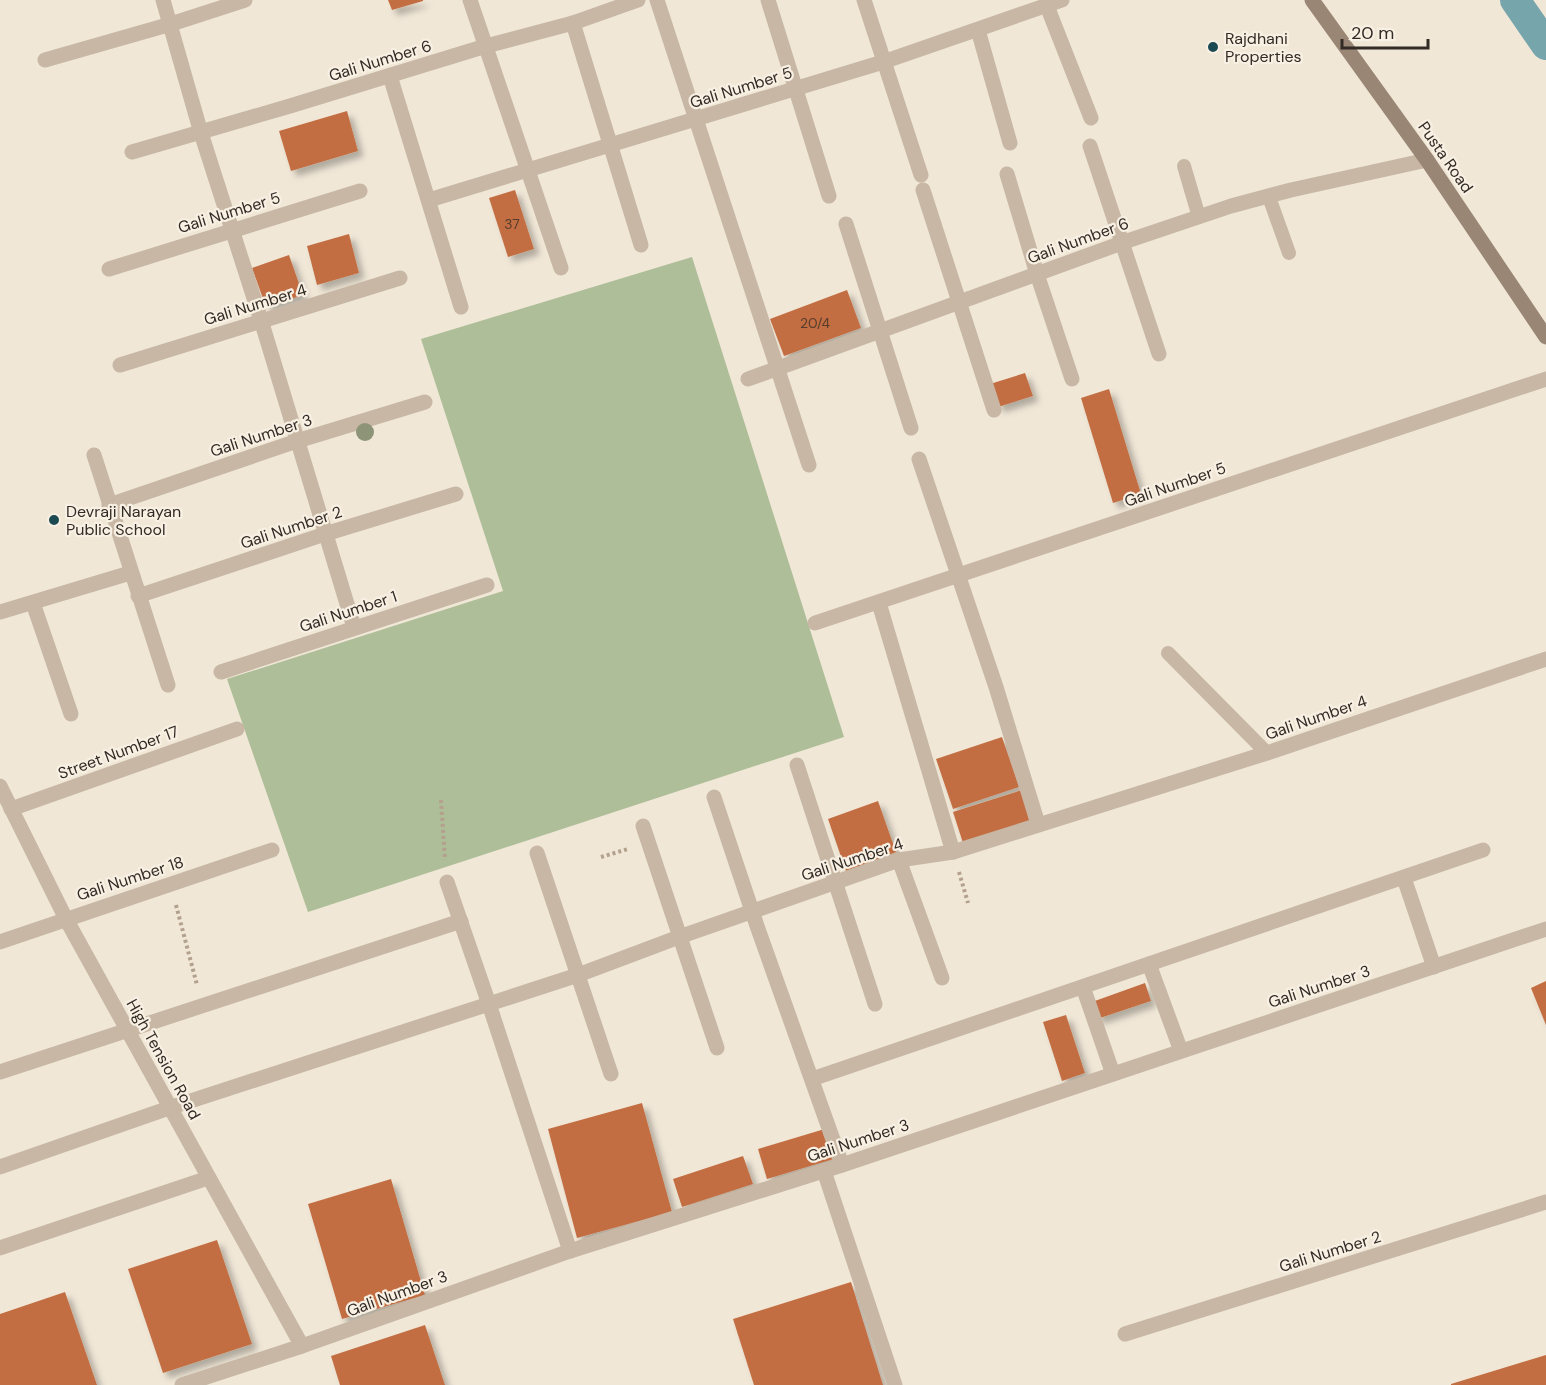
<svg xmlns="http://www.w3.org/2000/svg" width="1546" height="1385" font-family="'DM Sans',sans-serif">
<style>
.green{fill:#aebe98}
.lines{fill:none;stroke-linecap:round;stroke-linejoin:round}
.canal{stroke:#77a5ac;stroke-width:30}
.building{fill:#c36e42;filter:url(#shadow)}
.path{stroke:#b3a18e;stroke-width:4;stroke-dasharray:3 3;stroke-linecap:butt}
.service{stroke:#c7b7a4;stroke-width:14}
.minor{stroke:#c7b7a4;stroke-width:15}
.secondary{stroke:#9a8675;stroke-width:15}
.tree{fill:#8e9478}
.poi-dot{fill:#1c4a53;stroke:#f8f0e3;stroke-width:2}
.labels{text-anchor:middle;stroke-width:4.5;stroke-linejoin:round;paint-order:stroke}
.number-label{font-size:14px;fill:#573c2c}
.poi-label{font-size:16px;fill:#332b25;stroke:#f8f0e3;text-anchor:start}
.street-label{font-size:16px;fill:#332b25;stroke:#f8f0e3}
</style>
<defs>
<filter id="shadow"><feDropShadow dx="5.5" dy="5.5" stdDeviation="3" flood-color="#0004"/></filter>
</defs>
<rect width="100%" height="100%" fill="#f0e7d7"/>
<path class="green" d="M692,257L844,737L308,912L227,679L503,591L421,339Z"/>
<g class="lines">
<path class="canal" d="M1515,0L1546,45"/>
</g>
<g class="building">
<path d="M388,0H423V1L392,10Z"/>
<path d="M347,111L358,151L291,171L279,131Z"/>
<path d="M515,190L534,249L508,257L489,198Z"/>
<path d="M349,234L359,273L317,285L307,246Z"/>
<path d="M289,255L303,295L266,307L252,268Z"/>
<path d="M847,290L861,328L784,356L770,319Z"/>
<path d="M1025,373L1033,396L998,407L990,384Z"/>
<path d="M1109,389L1141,494L1113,503L1081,398Z"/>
<path d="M1002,737L1019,787L953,809L936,759Z"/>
<path d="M1025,789L1034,820L963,843L953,812Z"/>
<path d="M878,801L896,852L846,871L828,819Z"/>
<path d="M1546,981V1025L1531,988Z"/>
<path d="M1145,983L1151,1001L1097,1019L1092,1002Z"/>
<path d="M1066,1015L1085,1073L1062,1081L1043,1022Z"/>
<path d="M642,1103L672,1212L577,1238L548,1129Z"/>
<path d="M828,1128L837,1158L767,1179L758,1149Z"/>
<path d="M743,1156L753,1184L682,1207L673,1179Z"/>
<path d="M391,1179L425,1295L342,1319L308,1204Z"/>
<path d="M217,1240L252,1344L163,1373L128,1269Z"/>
<path d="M851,1282L883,1385H754L733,1319Z"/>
<path d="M65,1292L97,1385H0V1314Z"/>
<path d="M425,1325L445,1385H340L331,1356Z"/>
<path d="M1546,1355V1385H1451V1384Z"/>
</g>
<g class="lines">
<g class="path">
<path d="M441,800L445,860"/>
<path d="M601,857L628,849"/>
<path d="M959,872L968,903"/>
<path d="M176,905L197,985"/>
</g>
<g class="service">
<path d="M1184,166L1199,217"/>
<path d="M1269,197L1289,253"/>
<path d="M1168,653L1267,753"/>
</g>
<g class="minor">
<path d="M163,0L201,133L261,320L354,627"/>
<path d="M470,0L561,268"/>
<path d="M657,0L809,465"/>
<path d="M768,0L829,196"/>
<path d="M864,0L921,175"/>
<path d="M1047,6L1091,118"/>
<path d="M573,23L641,245"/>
<path d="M978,30L1010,143"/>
<path d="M45,60L171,24L245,0"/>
<path d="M390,76L461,307"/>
<path d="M1090,146L1159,354"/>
<path d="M132,152L290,106L486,46L573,23L638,0"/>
<path d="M1007,174L1037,274L1072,379"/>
<path d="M923,190L994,410"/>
<path d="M429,200L883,62L1062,0"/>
<path d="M846,224L911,428"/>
<path d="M109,269L360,191"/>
<path d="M120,365L400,278"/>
<path d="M748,379L1130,240L1231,206L1291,190L1427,160"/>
<path d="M94,455L168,685"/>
<path d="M919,459L996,687L1038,824"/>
<path d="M109,505L297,441L425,402"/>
<path d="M138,596L325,534L456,494"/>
<path d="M33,603L71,714"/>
<path d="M879,603L953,852"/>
<path d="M0,612L130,573"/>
<path d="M815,623L1546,379"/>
<path d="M221,672L487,585"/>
<path d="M797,765L875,1004"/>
<path d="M0,786L66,919L302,1346"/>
<path d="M714,797L757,926L842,1165"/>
<path d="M11,809L237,729"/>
<path d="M643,826L717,1048"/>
<path d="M537,853L611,1074"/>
<path d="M899,860L942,978"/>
<path d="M1404,878L1434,967"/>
<path d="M447,882L489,1004L570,1251"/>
<path d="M0,942L272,850"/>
<path d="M1149,964L1181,1051"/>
<path d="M1083,987L1113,1074"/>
<path d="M0,1072L461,921"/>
<path d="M812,1079L1483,850"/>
<path d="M0,1167L172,1107L578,975L679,937L899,860L953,852L1267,753L1546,659"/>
<path d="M824,1171L895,1385"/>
<path d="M0,1248L208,1178"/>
<path d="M1125,1334L1546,1202"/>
<path d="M182,1385L302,1346L570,1251L842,1165L1546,929"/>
</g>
<path class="secondary" d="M1312,0L1427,160L1546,337"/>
</g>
<circle class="tree" cx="365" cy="432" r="9"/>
<g class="poi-dot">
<circle cx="1213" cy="47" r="6"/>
<circle cx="54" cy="520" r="6"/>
</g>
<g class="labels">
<g class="number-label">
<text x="512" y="229">37</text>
<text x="815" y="328">20/4</text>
</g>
<g class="poi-label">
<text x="1225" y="44">Rajdhani<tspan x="1225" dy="18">Properties</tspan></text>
<text x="66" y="517">Devraji Narayan<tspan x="66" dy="18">Public School</tspan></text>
</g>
<g class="street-label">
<text transform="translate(380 60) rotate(-17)" y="6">Gali Number 6</text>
<text transform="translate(741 87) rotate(-17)" y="6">Gali Number 5</text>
<text transform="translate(1446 157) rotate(55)" y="6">Pusta Road</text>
<text transform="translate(229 212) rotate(-17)" y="6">Gali Number 5</text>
<text transform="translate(1078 240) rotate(-20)" y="6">Gali Number 6</text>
<text transform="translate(255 304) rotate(-17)" y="6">Gali Number 4</text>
<text transform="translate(261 435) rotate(-18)" y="6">Gali Number 3</text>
<text transform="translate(1175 484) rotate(-19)" y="6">Gali Number 5</text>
<text transform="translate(291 527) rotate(-18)" y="6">Gali Number 2</text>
<text transform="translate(348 611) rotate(-18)" y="6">Gali Number 1</text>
<text transform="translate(1316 717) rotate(-19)" y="6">Gali Number 4</text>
<text transform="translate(118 752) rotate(-20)" y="6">Street Number 17</text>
<text transform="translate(852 859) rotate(-18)" y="6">Gali Number 4</text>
<text transform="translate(130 878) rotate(-18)" y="6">Gali Number 18</text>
<text transform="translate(1319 986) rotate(-18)" y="6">Gali Number 3</text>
<text transform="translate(164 1059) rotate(61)" y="6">High Tension Road</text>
<text transform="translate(858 1140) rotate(-18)" y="6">Gali Number 3</text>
<text transform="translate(1330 1251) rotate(-17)" y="6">Gali Number 2</text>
<text transform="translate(397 1293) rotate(-20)" y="6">Gali Number 3</text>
</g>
</g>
<path d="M1342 39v9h86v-9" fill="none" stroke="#332b25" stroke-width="3"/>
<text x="1351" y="39" font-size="18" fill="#332b25" stroke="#f8f0e3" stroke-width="4.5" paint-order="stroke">20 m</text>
</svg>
